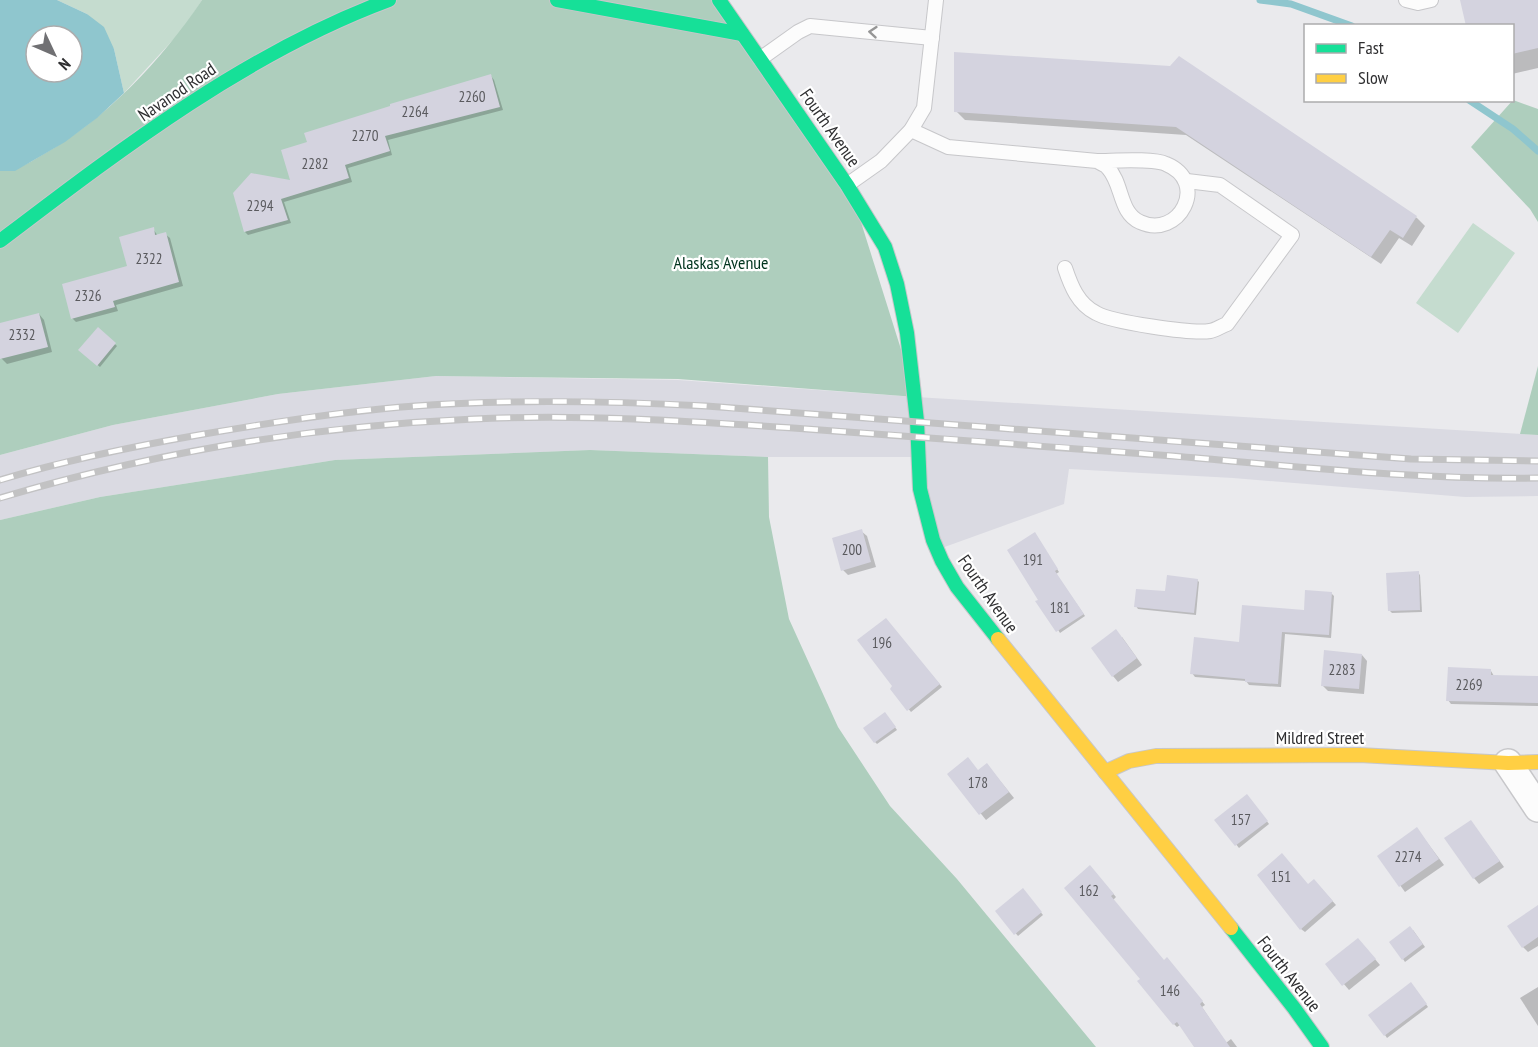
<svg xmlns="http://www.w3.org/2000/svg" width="1538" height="1047" font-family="'PT Sans Narrow',sans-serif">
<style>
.built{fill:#dadae2}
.green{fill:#c5dccf}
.forest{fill:#aecebd}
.water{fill:#8fc6ce;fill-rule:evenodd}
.shadow{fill:#0003}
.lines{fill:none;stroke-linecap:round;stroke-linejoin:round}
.stream{stroke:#8fc6ce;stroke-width:7}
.building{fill:#d4d3df}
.lane-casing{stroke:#c7c7ca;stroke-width:16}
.street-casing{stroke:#c7c7ca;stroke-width:30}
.fast-casing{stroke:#c7c7ca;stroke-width:16}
.slow-casing{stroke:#c7c7ca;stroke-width:16}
.lane{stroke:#fcfcfc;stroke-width:14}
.street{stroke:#fcfcfc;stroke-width:27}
.fast{stroke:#16e098;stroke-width:14}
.slow{stroke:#ffcf43;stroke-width:14}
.rail-casing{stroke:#c2c2c3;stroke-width:7}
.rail{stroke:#fff;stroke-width:4.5;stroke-dasharray:14;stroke-linecap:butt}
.oneway{stroke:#969696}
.labels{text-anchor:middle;stroke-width:4.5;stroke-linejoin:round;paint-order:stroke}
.number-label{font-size:15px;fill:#5a5a5e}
.street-label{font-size:18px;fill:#2f2f31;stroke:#fff}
.park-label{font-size:18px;fill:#01341e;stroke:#fff}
</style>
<rect width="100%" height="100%" fill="#eaeaed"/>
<path class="built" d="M436,376L678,380L916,397L1538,435V496L1465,497L1233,478L1069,469L1064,504L939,549L918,457H768L590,450L335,460L100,497L0,520V455L113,425L278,394Z"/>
<g class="green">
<path d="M57,0H202L183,29L124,93L114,49L87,14Z"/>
<path d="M1473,223L1515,253L1458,333L1416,303Z"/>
</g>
<g class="forest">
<path d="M202,0H721L849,184L916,397L678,379L436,376L278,394L113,425L0,455V171C18,170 27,164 42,155C105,120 162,60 202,0Z"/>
<path d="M1513,100L1538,109V222L1530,209L1471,147Z"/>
<path d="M1538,366V435L1520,434Z"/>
<path d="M590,450L768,457L769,517L789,619L838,727L890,806L957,879L1096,1047H0V520L100,497L335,460Z"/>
</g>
<path class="water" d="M0,0H57L87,14L104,27L114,49L124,93L97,118L65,142L15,171H0ZM36,36H72V72H36Z"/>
<g class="shadow">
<path d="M1461,0H1538V68L1512,74V26Z"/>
<path d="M1179,58L1417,218L1425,226L1412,246L1399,238L1381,264L1186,135L965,120L956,111L1171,68Z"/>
<path d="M491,76L494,80L503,110L388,140L392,155L348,168L352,182L284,202L291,223L248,235L245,232L292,182L308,143Z"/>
<path d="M153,229L158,236L165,234L170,238L183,286L116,305L118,311L76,322L72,318L129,267Z"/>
<path d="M39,314L44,320L52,352L7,364L1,358L0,354V324Z"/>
<path d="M98,329L117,346L100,367L80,350Z"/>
<path d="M861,531L867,536L876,567L848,575L843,570Z"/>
<path d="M1037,537L1059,572L1056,574L1085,616L1060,633L1040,600Z"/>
<path d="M1418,573L1420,575L1422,612L1392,613L1390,611Z"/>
<path d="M1197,580L1199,582L1196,615L1138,609L1136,606Z"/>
<path d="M1331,593L1334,596L1331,638L1285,634L1281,687L1249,685L1246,681L1195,677L1192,673L1240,643L1305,612Z"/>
<path d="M885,620L942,687L911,712L892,689L895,686Z"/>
<path d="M1122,637L1142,665L1118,682L1113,676Z"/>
<path d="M1362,655L1367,661L1364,694L1328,691L1322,685Z"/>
<path d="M1491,671L1494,676L1538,677V706L1451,704L1448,700Z"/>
<path d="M887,716L897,730L877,744L875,742Z"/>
<path d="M992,771L1014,798L986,820L949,774Z"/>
<path d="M1250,799L1269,824L1239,848L1217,820Z"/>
<path d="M1471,822L1504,867L1479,884L1474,878Z"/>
<path d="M1417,829L1444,865L1405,892L1379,856Z"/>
<path d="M1090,867L1116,897L1113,900L1164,961L1170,962L1205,1005L1202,1007L1226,1043L1231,1039L1237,1047H1197L1180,1025L1177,1027L1174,1024L1140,981L1142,979Z"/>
<path d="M1318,885L1336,905L1305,932L1301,929Z"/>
<path d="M1023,890L1043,915L1018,936L997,911Z"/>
<path d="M1538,911V946L1528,952L1523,947Z"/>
<path d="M1413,930L1425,947L1405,962L1403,959Z"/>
<path d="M1363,945L1380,965L1349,990L1327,964Z"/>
<path d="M1413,986L1428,1007L1387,1038L1385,1035Z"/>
<path d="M1538,987V1026L1520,998Z"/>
</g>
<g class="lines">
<g class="stream">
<path d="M1260,0L1291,4L1352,26"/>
<path d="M1469,100L1513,129L1538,151"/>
</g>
</g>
<g class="building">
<path d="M1460,0H1538V48L1512,54V26H1466Z"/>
<path d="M954,52L1170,66L1179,56L1417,216L1403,238L1390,230L1371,257L1176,127L954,112Z"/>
<path d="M491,74L500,107L385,136L390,151L345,165L349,178L281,199L288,220L244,232L233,193L251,173L290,180L281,150L307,142L304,133L390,106V104Z"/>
<path d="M154,227L155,235L166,232L179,282L113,301L115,307L71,319L62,284L127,266L119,237Z"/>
<path d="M39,313L48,347L0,359V323Z"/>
<path d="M98,327L116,343L97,366L78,350Z"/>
<path d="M862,529L871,562L841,571L832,538Z"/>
<path d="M1035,532L1058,569L1055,571L1084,614L1056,632L1035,601L1038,600L1007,550Z"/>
<path d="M1419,571L1420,610L1388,611L1386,573Z"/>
<path d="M1167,575L1198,579L1194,613L1134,607L1136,589L1165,591Z"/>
<path d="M1305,590L1332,592L1329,635L1282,632L1278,684L1245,682V679L1190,674L1194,637L1239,642L1242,605L1304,610Z"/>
<path d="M886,618L940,684L907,711L890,689L892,686L857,640Z"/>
<path d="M1116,629L1137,658L1112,677L1091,648Z"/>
<path d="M1324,650L1362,654L1359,689L1321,686Z"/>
<path d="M1448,667L1491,669V675L1538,676V703L1446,701Z"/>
<path d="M885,712L896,727L874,743L863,728Z"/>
<path d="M968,757L978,770L987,763L1009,792L979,815L947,774Z"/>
<path d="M1247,794L1268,821L1235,846L1214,820Z"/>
<path d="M1471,820L1500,861L1473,879L1444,838Z"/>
<path d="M1417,827L1439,859L1399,887L1377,856Z"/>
<path d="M1282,853L1308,884L1314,879L1333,901L1300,930L1257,875Z"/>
<path d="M1090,865L1114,894L1111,896L1164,960L1167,957L1203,1001L1200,1004L1230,1047H1194L1177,1022L1173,1025L1137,981L1140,979L1064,888Z"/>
<path d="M1023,888L1042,912L1014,935L995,911Z"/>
<path d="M1538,905V937L1522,948L1507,926Z"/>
<path d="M1410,926L1423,944L1402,960L1389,942Z"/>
<path d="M1358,938L1376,959L1342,986L1325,964Z"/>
<path d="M1411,982L1427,1004L1384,1036L1368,1015Z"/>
</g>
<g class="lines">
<g class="lane-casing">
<g id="lane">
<path d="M1406,0L1418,3L1431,0"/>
<path d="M760,59L798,32L810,26L932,38"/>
<path d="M911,130L948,147L1097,161C1100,163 1106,165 1108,168C1123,184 1119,213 1140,222C1179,240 1210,182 1166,164C1153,158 1113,161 1097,161"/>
<path d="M847,185L881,161L911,130L924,108L936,0"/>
<path d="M1065,268C1071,286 1078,304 1096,313C1111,322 1192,334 1210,331C1216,330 1221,326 1227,324L1292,235L1220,185L1187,181"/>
</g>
</g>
<g class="street-casing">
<path id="street" d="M1508,763L1538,808"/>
</g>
<g class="fast-casing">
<g id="fast">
<path d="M557,0L742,34"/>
<path d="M719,0L847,185L885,247L897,284L907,333L917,421L920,489L933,540L942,561L957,587L998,639"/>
<path d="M0,241C121,149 246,53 389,0"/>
<path d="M1231,928L1294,1008L1322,1047"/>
</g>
</g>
<g class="slow-casing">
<g id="slow">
<path d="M998,639L1231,928"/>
<path d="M1105,772L1129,761L1156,756L1359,755L1508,763L1538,762"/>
</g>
</g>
<use href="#lane" class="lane"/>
<use href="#street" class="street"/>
<use href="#fast" class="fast"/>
<use href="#slow" class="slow"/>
<g class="rail-casing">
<g id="rail">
<path d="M0,480C66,460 135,446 204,434C274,422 344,411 415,406C512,399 609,401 706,406L1411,459L1538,461"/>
<path d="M0,498C154,452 313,426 474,419C580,414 687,421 793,428C920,437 1047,446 1173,456C1294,466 1416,480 1538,478"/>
</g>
</g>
<use href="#rail" class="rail"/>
</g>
<defs><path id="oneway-chevron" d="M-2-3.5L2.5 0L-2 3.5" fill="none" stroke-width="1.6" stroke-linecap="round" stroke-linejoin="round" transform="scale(1.5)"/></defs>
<use class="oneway" href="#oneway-chevron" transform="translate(873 32) rotate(-175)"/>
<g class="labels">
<g class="number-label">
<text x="472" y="102">2260</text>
<text x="415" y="117">2264</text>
<text x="365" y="141">2270</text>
<text x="315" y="169">2282</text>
<text x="260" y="211">2294</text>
<text x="149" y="264">2322</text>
<text x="88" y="301">2326</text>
<text x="22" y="340">2332</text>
<text x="852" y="555">200</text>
<text x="1033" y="565">191</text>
<text x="1060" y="613">181</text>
<text x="882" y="648">196</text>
<text x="1342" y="675">2283</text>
<text x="1469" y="690">2269</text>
<text x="978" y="788">178</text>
<text x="1241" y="825">157</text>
<text x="1408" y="862">2274</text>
<text x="1281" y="882">151</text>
<text x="1089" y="896">162</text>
<text x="1170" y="996">146</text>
</g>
<g class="street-label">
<text transform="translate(177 92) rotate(-34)" y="6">Navanod Road</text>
<text transform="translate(830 128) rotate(55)" y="6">Fourth Avenue</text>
<text transform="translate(988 594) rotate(55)" y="6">Fourth Avenue</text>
<text x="1320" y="744">Mildred Street</text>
<text transform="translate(1289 974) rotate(52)" y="6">Fourth Avenue</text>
</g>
<g class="park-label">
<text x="721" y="269">Alaskas Avenue</text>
</g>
</g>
<rect x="1304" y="24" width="210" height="78" fill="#ffffff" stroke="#acacad" stroke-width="1.5"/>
<rect x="1316" y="44" width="30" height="9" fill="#16e098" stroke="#acacad" stroke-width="1.5"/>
<text x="1358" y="54" font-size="18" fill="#2f2f31">Fast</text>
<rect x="1316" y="74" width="30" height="9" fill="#ffcf43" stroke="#acacad" stroke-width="1.5"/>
<text x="1358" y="84" font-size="18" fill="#2f2f31">Slow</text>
<g transform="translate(54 54) rotate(134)"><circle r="28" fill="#ffffff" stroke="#acacad" stroke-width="1.5"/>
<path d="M0-4.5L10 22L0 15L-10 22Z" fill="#707073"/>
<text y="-9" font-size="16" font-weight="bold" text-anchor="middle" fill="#2f2f31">N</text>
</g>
</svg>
